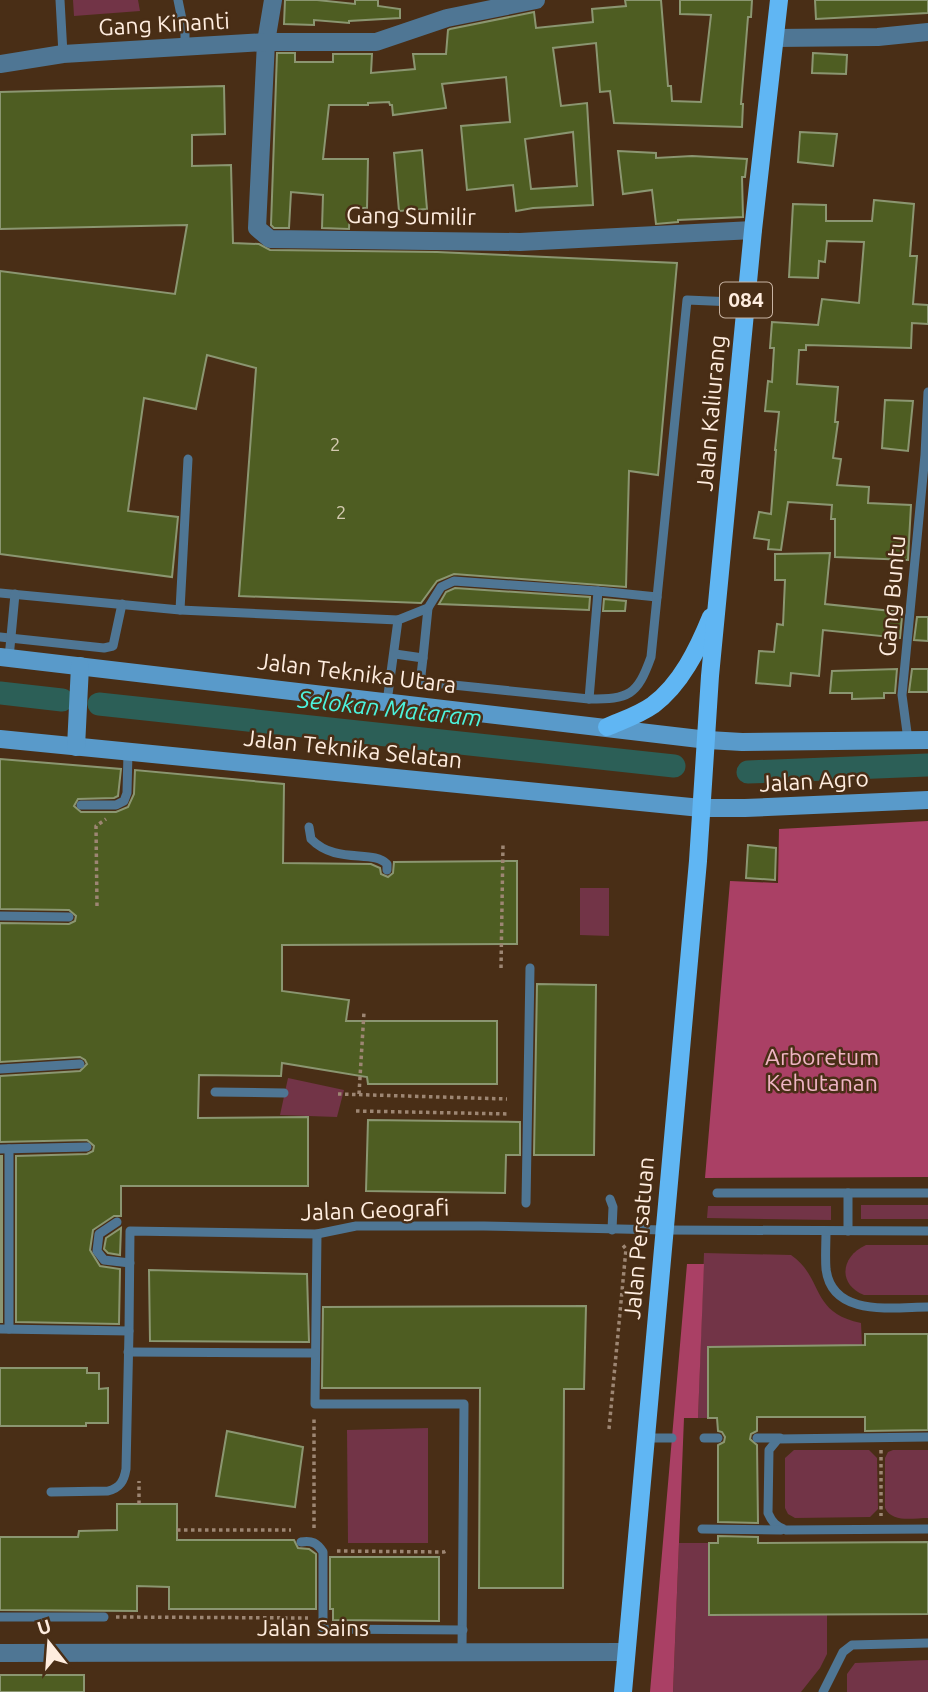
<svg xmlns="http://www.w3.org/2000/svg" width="928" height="1692" font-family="Ubuntu,sans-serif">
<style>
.green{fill:#723447}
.forest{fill:#aa4065}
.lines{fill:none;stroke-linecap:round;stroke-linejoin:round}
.canal{stroke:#2c5f57;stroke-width:23}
.building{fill:#4e5d22;stroke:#8b9671;stroke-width:2;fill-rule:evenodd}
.path{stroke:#9d8673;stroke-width:3.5;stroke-dasharray:3.5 3.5;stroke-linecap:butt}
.lane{stroke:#4f7694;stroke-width:9}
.street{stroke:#4f7694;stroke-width:18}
.secondary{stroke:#599aca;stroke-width:18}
.primary{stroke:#60b6f3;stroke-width:18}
.labels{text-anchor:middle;stroke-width:5;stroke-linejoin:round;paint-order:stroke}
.number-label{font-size:19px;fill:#d3c9b0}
.shield{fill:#492e16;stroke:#c8b4a3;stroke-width:2}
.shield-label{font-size:21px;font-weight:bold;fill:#ffeddf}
.street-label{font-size:23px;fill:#ffeddf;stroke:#492e16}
.park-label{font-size:23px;fill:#efb5c4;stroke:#492e16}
.water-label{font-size:24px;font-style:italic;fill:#4cf3dd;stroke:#492e16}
</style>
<rect width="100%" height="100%" fill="#492e16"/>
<g class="green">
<path d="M73,0H138L140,11L74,16Z"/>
<path d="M580,888H609V936L580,935Z"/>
<path d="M288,1078L344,1090L337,1117L280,1115Z"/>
<rect x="861" y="1205" width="67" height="14"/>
<path d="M708,1206H831V1220L707,1218Z"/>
<path d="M866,1245H928V1295H864C837,1284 841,1256 866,1245Z"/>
<path d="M704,1253L791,1255C825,1279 809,1312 861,1323L862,1345L709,1347L708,1418H698Z"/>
<path d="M428,1428V1543H348L347,1430Z"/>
<path d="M794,1450H869L877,1458L878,1509L870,1517L795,1518L788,1514L785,1508V1458Z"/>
<path d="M893,1450H928V1518C913,1518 892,1523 885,1508V1458L888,1452Z"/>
<path d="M679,1543H709V1615H827V1654L820,1668L801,1692H673Z"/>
<path d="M928,1660V1692H847V1674L855,1663Z"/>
</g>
<g class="forest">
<path d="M928,821V1177L705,1178L730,881L778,883L779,829Z"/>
<path d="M687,1264H704L698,1418H684L673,1692H650Z"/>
</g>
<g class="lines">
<g class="canal">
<path d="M0,693L62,700"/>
<path d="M99,704L674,766"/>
<path d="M748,772L928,765"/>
</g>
</g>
<g class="building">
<path d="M285,0H317L355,4V0H378V6L400,9V18L349,21V23L314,20V25L284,24Z"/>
<path d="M625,0H661L668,86H671L672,101L701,102L711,15L680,14V0H752L751,17H748L741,104H743L742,127L614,123L610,91L600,92L596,43L553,48L561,106L587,103L593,205L533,208L516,211L513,185L467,190L461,126L510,122L506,77L442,84L446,108L393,115L392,105H390L389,102L368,103V105H329L323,159H368L367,208H350L349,229L322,228L323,195L291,192L289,228H274L271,225L277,53H295V62H333V54H372L371,73L415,69L413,54H446L448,30L450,29L534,12L536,28L593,22L592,9L626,6ZM573,132L577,186L531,189L525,139Z"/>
<path d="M815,0H928V13L816,19Z"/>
<path d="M813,53L847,55L846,74L812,73Z"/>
<path d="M224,86L225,134L192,135V166L231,165L233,243L259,244L270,250L437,252L677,263L658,475L629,471L626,587L454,574L437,581L421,603L239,596L256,368L207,355L196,409L144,398L128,511L178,517L172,577L0,554V271L175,294L187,225L0,229V92Z"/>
<path d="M800,132L837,134L833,166L798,162Z"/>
<path d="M422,150L427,209L399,211L394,153Z"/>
<path d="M618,151L656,153V158L692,156L747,159L745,177H742L743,217L678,220V222L656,224L652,190L623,194Z"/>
<path d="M874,200L914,204L910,256H917L913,304L928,305V324L912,323L911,348L806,345V350H799L797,384L838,387L835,422H838L833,458L841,459L837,485L869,487L868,503L911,505L908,560L835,557V519H831L832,505L788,502L781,550L768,549L769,540L754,538L759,512L771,514L776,450H775L779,412L765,411L768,381L772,382L774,348H770L772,322L818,325L822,299L859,303L864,242L827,241L825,262L819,261L818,278L789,277L793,204L826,205V221H872Z"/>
<path d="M885,400L913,401L908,451L882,448Z"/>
<path d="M830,553L825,604L901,612L900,617H902L900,638L823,630L819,676L791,673L790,686L756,683L759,651L774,652L777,624L783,625L785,580H775V554Z"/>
<path d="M455,588L590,597L589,610L439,604L446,592Z"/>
<path d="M604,599L626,601L625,611H603Z"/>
<path d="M917,617H928V641L914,640Z"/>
<path d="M897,669L895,693H884V698L852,699V693H830L832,671Z"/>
<path d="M912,669H928V692H909Z"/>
<path d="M0,759L121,769L118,796L114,798L78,799L74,806L81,812H116L128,807L134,794L135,770L284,784L283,863L371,864L380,868L381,874L388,877L393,873L394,862L517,861V944L282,945V991L349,1000L346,1021H497V1084H368L367,1077L282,1063L281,1076L199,1075L198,1118L308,1117V1186H121V1216H114L93,1230L90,1250L100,1266L120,1269L119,1324L16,1322V1156L87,1154L93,1151L94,1146L87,1140L0,1142V1076L80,1071L87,1064L85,1060L80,1057L0,1062V923L69,924L75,921L76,916L69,910L0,909Z"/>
<path d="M748,845L776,848L775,880L746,878Z"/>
<path d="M537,984L596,985L594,1155H534Z"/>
<path d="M368,1120L520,1122V1155H506L505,1193L366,1191Z"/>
<rect x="0" y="1156" width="2" height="166"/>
<path d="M121,1228L120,1255L108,1253L104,1249L106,1238Z"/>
<path d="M149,1270L307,1274L309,1342L150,1341Z"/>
<path d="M586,1306L584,1389H564L563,1588H479L480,1388H322L323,1307Z"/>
<path d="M865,1334H928V1430L865,1431V1417H757V1431L751,1434L750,1439L757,1445L758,1523L718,1522V1445L724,1442L725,1437L722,1432L718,1431L717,1418H708V1347L865,1345Z"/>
<path d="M0,1368H87V1373H99V1389L108,1388V1423H86V1426H0Z"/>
<path d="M227,1431L303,1447L295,1507L216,1496Z"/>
<path d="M117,1504H177V1540H294L298,1548L309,1549L316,1554V1609H169V1587L137,1586V1611L0,1610V1537H78L79,1531L117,1530Z"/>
<path d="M718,1536L758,1537V1543L928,1542V1614L709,1615V1543H718Z"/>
<path d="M330,1557H439V1621L333,1620V1609H330Z"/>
<rect x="0" y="1675" width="84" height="17"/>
</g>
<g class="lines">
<g class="path">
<path d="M97,906L96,826L106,819"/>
<path d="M501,968L503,844"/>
<path d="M338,1094L507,1099"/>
<path d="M359,1094L364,1012"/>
<path d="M356,1111L510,1114"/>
<path d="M609,1429L626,1249L622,1244"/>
<path d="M881,1450V1516"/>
<path d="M139,1504V1481"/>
<path d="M314,1528V1417"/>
<path d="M177,1530H291"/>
<path d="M337,1551L444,1552L448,1550"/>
<path d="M116,1617L308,1618"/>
</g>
<g class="lane">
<path d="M60,0L63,54"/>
<path d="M178,0L185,34V49"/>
<path d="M598,591L657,597"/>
<path d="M0,593L180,610L188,459"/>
<path d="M180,610L398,620"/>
<path d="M0,637L104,648L113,646L122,604"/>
<path d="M395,654L423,658L421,675L424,682L589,699"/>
<path d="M9,658L15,594"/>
<path d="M423,658L428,608"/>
<path d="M387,702L398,620L428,608L441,587L454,581L598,591L589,699C629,699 637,696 651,657L687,300L734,302L742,315"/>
<path d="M908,740L902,695L925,455L928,392"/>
<path d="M81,805H116L124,801L127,793L128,752"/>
<path d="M309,827L311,839C336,865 373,849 387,864V870"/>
<path d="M0,916L69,917"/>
<path d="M0,1069L80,1064"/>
<path d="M215,1092L284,1093"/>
<path d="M0,1149L87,1147"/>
<path d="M717,1193H928"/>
<path d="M848,1193V1231"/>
<path d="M610,1199L613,1207L612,1230"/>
<path d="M526,1203L530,968"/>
<path d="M117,1222L99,1234L97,1251L104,1260L130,1263"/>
<path d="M826,1231C826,1243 825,1257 826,1269C832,1318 894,1307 928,1307"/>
<path d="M317,1234L315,1404H464L462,1652"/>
<path d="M0,1329L129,1331L130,1231L317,1234L356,1226H484L664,1230L928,1231"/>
<path d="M9,1329V1149"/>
<path d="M128,1352L315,1353"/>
<path d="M928,1437L778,1439L769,1450L768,1513C772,1522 776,1527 786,1530L928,1529"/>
<path d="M646,1438H672"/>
<path d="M704,1438H718"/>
<path d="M757,1438H780"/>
<path d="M51,1492L108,1491C120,1488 124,1481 126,1469L129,1331"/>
<path d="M702,1529L781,1530"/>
<path d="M301,1542C312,1540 317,1543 323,1552V1629L463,1630"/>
<path d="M0,1617H104"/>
<path d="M823,1692L843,1652L852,1645L928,1643"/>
</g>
<g class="street">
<path d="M273,0L266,42L257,228L270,239L520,242L753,230"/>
<path d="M775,38L878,37L928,32"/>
<path d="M0,64L63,54L266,42H376L447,18L536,0"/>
<path d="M0,1653L626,1652"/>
</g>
<g class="secondary">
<path d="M0,657L708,740L742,742L928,740"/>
<path d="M0,739L701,808H745L928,800"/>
<path d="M76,747L80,666"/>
</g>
<g class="primary">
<path d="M607,727C623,720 639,715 653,705C681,684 698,649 711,617"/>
<path d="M623,1692L698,861L710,676L753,230L779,0"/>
</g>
</g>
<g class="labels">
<g class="number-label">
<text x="335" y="451">2</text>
<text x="341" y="519">2</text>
</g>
<rect class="shield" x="720" y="282.5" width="52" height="35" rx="5"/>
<g class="shield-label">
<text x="746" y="307">084</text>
</g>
<g class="street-label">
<text transform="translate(164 24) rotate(-3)" y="8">Gang Kinanti</text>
<text transform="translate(411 216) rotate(1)" y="8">Gang Sumilir</text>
<text transform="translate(711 413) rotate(-85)" y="8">Jalan Kaliurang</text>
<text transform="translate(892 596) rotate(-85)" y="8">Gang Buntu</text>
<text transform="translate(357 673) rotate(7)" y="8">Jalan Teknika Utara</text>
<text transform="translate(353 749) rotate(6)" y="8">Jalan Teknika Selatan</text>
<text transform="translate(814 781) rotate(-3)" y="8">Jalan Agro</text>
<text transform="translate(375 1210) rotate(-2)" y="8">Jalan Geografi</text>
<text transform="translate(639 1238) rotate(-85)" y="8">Jalan Persatuan</text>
<text x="313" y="1636">Jalan Sains</text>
</g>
<g class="park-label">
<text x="822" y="1065">Arboretum<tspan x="822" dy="26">Kehutanan</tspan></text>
</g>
<g class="water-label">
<text transform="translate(390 709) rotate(6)" y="8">Selokan Mataram</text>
</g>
</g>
<g transform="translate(49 1643) rotate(343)" stroke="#492e16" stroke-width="5" paint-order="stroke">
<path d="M0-5L12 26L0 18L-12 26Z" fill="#ffeddf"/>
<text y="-10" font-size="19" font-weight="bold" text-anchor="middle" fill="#ffeddf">U</text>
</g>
</svg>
